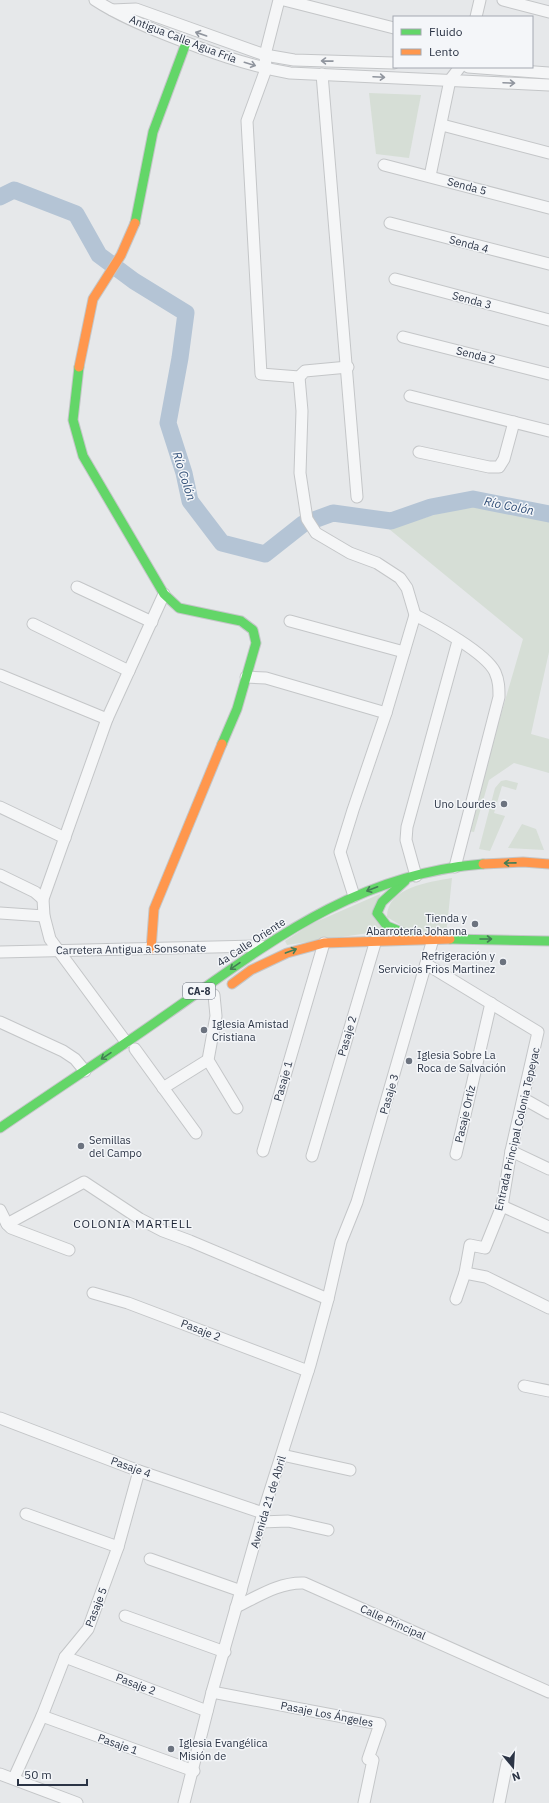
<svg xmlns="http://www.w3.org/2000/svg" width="549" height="1803" font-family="'IBM Plex Sans',sans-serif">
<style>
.green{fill:#d6ded6}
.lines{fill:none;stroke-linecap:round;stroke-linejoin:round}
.river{stroke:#b4c4d5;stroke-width:17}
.street-casing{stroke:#c4c6c8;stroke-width:13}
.fast-casing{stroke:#c4c6c8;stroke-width:11}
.slow-casing{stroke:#c4c6c8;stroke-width:11}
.street{stroke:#f5f6f7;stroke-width:11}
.fast{stroke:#63d668;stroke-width:9}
.slow{stroke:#ff974d;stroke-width:9}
.oneway{stroke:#90959e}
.oneway2{stroke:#447d55}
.poi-dot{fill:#6c737f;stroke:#f4f6f9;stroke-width:1.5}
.labels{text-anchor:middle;stroke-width:3;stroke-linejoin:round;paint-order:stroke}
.shield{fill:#f4f6f9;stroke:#676e7b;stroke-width:1}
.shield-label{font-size:10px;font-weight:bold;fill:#2b3445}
.street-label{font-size:11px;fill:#2b3445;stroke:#f4f6f9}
.poi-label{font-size:11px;fill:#2b3445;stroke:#f4f6f9;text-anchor:start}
.water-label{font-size:12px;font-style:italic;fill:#34527a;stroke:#f4f6f9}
.neighbourhood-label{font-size:12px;letter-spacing:1px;fill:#1d2536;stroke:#f4f6f9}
</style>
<rect width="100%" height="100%" fill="#e6e8ea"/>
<g class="green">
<path d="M369,93L421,95L409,158L376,154Z"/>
<path d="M475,505L549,518V652L531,734L549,739V773L514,763L489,780L474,832L467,831L523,639L389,529L456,508Z"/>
<path d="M506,780L518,783L516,790L502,786L494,813L505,816L490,851L479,849L495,788L501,781Z"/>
<path d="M522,824L536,829L544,850L508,848Z"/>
<path d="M452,878L446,936L420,937L387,917C387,887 430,882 452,878Z"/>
<path d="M380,894L379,902L389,930L287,945L285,941L311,924Z"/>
</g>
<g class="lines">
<path class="river" d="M0,197L14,190L76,214L99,255L134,281L186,313L180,358L168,423L184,473L190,501L222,543L265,554L303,524L333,513L391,521L431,507L473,499L549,514"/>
<g class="street-casing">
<g id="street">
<path d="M95,0C118,15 142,25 167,35C207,51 248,66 290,73L549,85"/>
<path d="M279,0L265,55L266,69L247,121L261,374L299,377L305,371L348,367"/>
<path d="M284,0L394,28"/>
<path d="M503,0L549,12"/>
<path d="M112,10L136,9L265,55L294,60L394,63"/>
<path d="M476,17L480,0"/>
<path d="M468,67L549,73"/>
<path d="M322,74L357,497"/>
<path d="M442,125L549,153"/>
<path d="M384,165L549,208"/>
<path d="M430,176L450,80L460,67"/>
<path d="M390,223L549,264"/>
<path d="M395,279L549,320"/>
<path d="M403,337L549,374"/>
<path d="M299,377L302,411L300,473L307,519L316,533L350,553L377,563L400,578L407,588L415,615"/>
<path d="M410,396L549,431"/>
<path d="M419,452L489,467H499L504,459L514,422"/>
<path d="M77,587L152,622"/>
<path d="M290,621L404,652"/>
<path d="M33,624L129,671"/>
<path d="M0,675L107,719"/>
<path d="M246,677L266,678L386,713"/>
<path d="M0,807L65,838"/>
<path d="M0,875L35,892L43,899"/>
<path d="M416,876L406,840L407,827L458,641"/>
<path d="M354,896L340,852L353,810L386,713L415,615C435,625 486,653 495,672C499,681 499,688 499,697L455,867"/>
<path d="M0,913L44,916"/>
<path d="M0,952L261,946"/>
<path d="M426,964L538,1032L511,1151L502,1206L485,1248L470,1245L465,1273L456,1299"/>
<path d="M214,995L216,1016L208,1060L237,1108"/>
<path d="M0,1022L63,1051L75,1059L85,1071"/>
<path d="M126,1042L50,939L44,916L43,899L107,719L164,594"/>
<path d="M135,1049L196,1133"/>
<path d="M163,1088L208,1060"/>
<path d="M524,1099L549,1113"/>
<path d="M263,1151L324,943"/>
<path d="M511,1151L549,1169"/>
<path d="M456,1154L491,1003"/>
<path d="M312,1156L376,940"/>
<path d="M502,1206L549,1227"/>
<path d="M0,1210L7,1224L84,1182L140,1219L163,1231L190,1241L328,1299"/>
<path d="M7,1224L11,1228L69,1250"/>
<path d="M465,1273L486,1277L549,1308"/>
<path d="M93,1293L128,1303L308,1371"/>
<path d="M524,1386L549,1391"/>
<path d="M0,1418L139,1471L263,1513"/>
<path d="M282,1455L350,1470"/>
<path d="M26,1514L118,1547"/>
<path d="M261,1522L288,1521L328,1530"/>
<path d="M150,1559L241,1591"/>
<path d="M236,1607C257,1597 279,1582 304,1583L549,1692"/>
<path d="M125,1616L225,1652"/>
<path d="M65,1657L207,1711"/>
<path d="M212,1692L380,1724L368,1759L373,1760L364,1803"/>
<path d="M42,1716L194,1771"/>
<path d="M0,1774L77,1803"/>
<path d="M14,1778L42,1716L65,1657L88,1629L118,1547L139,1471"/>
<path d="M184,1803L212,1692L263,1513L310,1365L328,1299L341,1242L357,1202L433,939"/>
<path d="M499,1803L507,1763"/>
</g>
</g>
<g class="fast-casing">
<g id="fast">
<path d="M135,223L153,132L186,43"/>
<path d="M79,367L73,420L83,456L164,594L179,608L241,621L253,630L256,643L237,709L222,744"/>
<path d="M405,881L382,902L377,913L387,926L414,937"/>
<path d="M450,939L549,941"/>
<path d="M0,1128C54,1091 109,1055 163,1017C266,945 353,874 483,864"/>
</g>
</g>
<g class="slow-casing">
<g id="slow">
<path d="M79,367L93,299L121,255L135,223"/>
<path d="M483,864L523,862L549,864"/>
<path d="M151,949L154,909L222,744"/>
<path d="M232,984L251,970L287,953L324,943L450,939"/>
</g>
</g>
<use href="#street" class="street"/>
<use href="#fast" class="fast"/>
<use href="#slow" class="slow"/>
</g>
<defs><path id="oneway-shaft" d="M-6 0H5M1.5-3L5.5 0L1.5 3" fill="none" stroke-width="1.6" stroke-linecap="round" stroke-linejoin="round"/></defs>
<g class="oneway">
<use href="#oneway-shaft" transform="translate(201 34) rotate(-161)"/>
<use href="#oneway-shaft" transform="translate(327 61) rotate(-179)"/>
<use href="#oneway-shaft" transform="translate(250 64) rotate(17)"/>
<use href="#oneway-shaft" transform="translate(379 77) rotate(3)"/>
<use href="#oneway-shaft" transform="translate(509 83) rotate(2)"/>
</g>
<g class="oneway2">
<use href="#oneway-shaft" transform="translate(510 863) rotate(179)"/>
<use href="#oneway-shaft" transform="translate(372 889) rotate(159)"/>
<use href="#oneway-shaft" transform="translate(486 939)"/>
<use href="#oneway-shaft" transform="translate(291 951) rotate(-20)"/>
<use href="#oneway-shaft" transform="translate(235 966) rotate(145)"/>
<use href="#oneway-shaft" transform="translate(106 1056) rotate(146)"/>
</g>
<g class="poi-dot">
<circle cx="504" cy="804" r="4"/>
<circle cx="475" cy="924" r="4"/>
<circle cx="503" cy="962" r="4"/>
<circle cx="204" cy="1030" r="4"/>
<circle cx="409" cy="1061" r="4"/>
<circle cx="81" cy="1146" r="4"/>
<circle cx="171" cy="1749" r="4"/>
</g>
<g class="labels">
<rect class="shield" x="183" y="983" width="32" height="16" rx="3"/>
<g class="shield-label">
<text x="199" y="995">CA-8</text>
</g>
<g class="street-label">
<text transform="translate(183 39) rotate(21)" y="4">Antigua Calle Agua Fría</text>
<text transform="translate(467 186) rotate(15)" y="4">Senda 5</text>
<text transform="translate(469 244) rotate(15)" y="4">Senda 4</text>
<text transform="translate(472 300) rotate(15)" y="4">Senda 3</text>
<text transform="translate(476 355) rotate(14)" y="4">Senda 2</text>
<text transform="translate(251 942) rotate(-33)" y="4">4a Calle Oriente</text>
<text transform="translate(131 949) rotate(-1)" y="4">Carretera Antigua a Sonsonate</text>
<text transform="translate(347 1036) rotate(-74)" y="4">Pasaje 2</text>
<text transform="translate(283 1081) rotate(-74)" y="4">Pasaje 1</text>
<text transform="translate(389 1094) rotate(-74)" y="4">Pasaje 3</text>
<text transform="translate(465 1114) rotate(-77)" y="4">Pasaje Ortíz</text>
<text transform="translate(517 1129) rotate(-77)" y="4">Entrada Principal Colonia Tepeyac</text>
<text transform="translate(201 1330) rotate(21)" y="4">Pasaje 2</text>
<text transform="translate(131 1467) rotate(20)" y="4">Pasaje 4</text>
<text transform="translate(268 1502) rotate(-73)" y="4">Avenida 21 de Abril</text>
<text transform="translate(96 1607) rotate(-69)" y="4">Pasaje 5</text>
<text transform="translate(393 1622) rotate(24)" y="4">Calle Principal</text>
<text transform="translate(136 1684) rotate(21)" y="4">Pasaje 2</text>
<text transform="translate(327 1714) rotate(11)" y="4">Pasaje Los Ángeles</text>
<text transform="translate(118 1744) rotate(20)" y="4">Pasaje 1</text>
</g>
<g class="poi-label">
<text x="496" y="808" text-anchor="end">Uno Lourdes</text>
<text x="467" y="922" text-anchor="end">Tienda y<tspan x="467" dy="13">Abarrotería Johanna</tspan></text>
<text x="495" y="960" text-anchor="end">Refrigeración y<tspan x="495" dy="13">Servicios Frios Martinez</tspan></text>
<text x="212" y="1028">Iglesia Amistad<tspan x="212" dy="13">Cristiana</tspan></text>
<text x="417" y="1059">Iglesia Sobre La<tspan x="417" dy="13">Roca de Salvación</tspan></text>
<text x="89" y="1144">Semillas<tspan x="89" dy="13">del Campo</tspan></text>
<text x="179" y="1747">Iglesia Evangélica<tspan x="179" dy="13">Misión de</tspan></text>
</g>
<g class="water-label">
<text transform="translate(184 476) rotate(72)" y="4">Río Colón</text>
<text transform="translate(509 506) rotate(11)" y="4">Río Colón</text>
</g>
<g class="neighbourhood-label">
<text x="133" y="1228">COLONIA MARTELL</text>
</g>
</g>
<rect x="393" y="16" width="140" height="52" fill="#f4f6f9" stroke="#a4a8b1"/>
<rect x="401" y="29" width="20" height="6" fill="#63d668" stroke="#a4a8b1"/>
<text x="429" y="36" font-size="12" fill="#2b3445">Fluido</text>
<rect x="401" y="49" width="20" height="6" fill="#ff974d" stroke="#a4a8b1"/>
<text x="429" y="56" font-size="12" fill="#2b3445">Lento</text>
<g transform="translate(513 1767) rotate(162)" stroke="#f4f6f9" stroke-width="3" paint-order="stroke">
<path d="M0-3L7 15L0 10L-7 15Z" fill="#2b3445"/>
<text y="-6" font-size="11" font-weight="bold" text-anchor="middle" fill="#2b3445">N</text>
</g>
<path d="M18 1779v6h69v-6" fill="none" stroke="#2b3445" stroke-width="2"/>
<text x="24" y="1779" font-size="12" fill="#2b3445" stroke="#f4f6f9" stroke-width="3" paint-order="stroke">50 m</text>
</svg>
